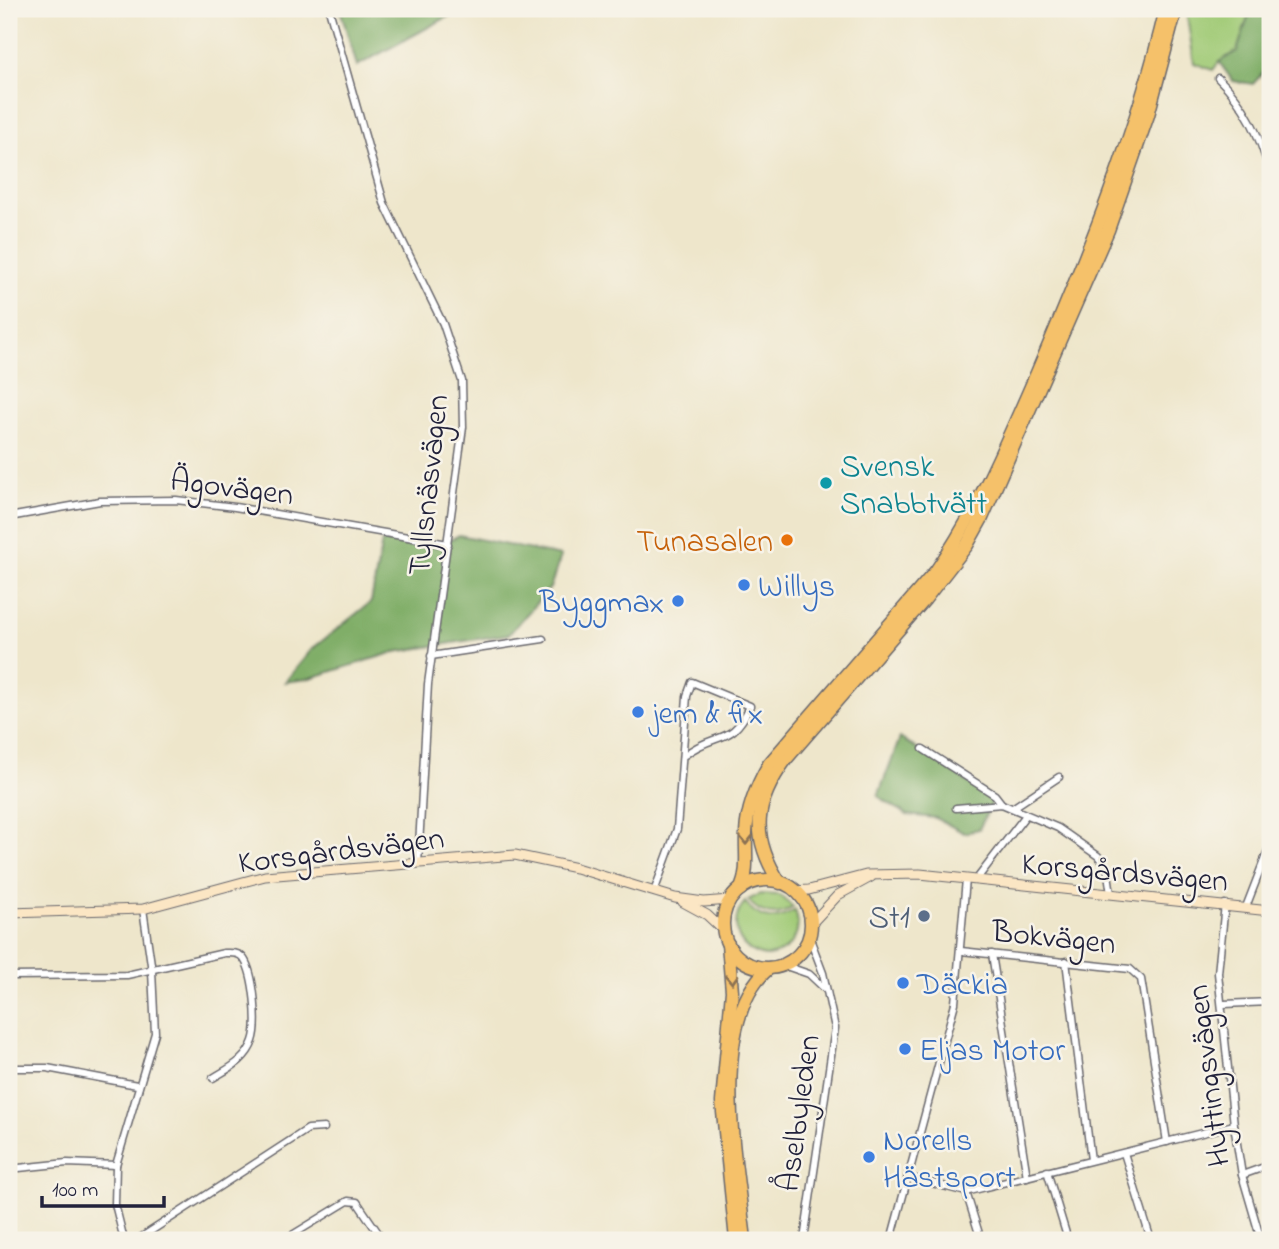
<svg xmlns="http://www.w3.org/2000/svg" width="1279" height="1249" font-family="'Indie Flower',sans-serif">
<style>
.green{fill:#a0ca76;stroke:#617658;stroke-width:2}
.forest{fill:#80ae67;stroke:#516851;stroke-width:2}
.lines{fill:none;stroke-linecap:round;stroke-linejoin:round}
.street-casing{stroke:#69676d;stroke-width:9}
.secondary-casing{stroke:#69676d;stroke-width:11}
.highway-casing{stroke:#69676d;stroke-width:15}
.street{stroke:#fff;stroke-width:6}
.secondary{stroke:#fbe6c4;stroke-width:9}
.highway{stroke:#f5c16b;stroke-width:12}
.oneway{stroke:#8c7253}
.culture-dot{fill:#0f9aa8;stroke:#f7f3e8;stroke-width:2.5}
.food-dot{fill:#e8710a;stroke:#f7f3e8;stroke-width:2.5}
.shop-dot{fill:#3f7fe0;stroke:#f7f3e8;stroke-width:2.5}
.service-dot{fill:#5c6f8a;stroke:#f7f3e8;stroke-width:2.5}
.labels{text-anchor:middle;stroke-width:5;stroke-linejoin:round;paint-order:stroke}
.culture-label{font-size:32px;fill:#0d838f;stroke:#f7f3e8;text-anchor:start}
.street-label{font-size:32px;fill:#22223b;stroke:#f7f3e8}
.food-label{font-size:32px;fill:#c56008;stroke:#f7f3e8;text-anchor:end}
.shop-label{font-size:32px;fill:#366cbe;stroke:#f7f3e8;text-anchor:start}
.service-label{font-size:32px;fill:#4e5e75;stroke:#f7f3e8;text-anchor:end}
</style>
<rect width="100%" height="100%" fill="#f7f3e8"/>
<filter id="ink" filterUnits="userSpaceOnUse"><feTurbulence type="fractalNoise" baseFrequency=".0143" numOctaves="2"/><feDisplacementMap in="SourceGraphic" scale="14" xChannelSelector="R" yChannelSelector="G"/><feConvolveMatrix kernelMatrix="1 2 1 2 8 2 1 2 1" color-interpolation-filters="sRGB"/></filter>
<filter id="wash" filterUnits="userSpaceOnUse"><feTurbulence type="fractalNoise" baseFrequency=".00686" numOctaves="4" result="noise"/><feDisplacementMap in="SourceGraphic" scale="28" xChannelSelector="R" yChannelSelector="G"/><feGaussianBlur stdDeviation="1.57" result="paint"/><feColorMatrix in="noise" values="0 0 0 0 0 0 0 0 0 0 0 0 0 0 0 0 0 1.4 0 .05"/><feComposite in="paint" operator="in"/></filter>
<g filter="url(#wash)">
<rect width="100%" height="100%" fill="#eee6cb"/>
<g class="green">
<path d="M1186,9H1251L1237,51L1219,62L1213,70L1194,63Z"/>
<path d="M760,894L779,895L793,907C777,919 760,915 748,900Z"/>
<path d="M745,902C758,920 776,923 795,910C803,932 792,952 768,956C739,954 726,924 745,902Z"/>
</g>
<g class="forest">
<path d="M340,9H462L357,66Z"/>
<path d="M1251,9H1270V65L1253,84L1233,81L1219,62L1237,51Z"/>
<path d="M459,535L561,556L550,588L509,634L395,652L307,679L285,682L312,649L371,602L382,541L437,547Z"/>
<path d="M900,738L994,799L979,829L964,833L936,818L907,815L878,796Z"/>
</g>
</g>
<g filter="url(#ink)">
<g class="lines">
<g class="street-casing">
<g id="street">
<path d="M329,9L384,203L443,324L462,381L463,427L428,684L418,864"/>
<path d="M1218,78C1246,105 1260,136 1270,173"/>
<path d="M9,517L100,501L176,500L235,507L448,544"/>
<path d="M431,656L543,639"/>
<path d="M923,749L995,795L1002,804"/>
<path d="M1014,807L1059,777"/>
<path d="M956,808L1002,804L1058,828L1098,856L1107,867L1111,894"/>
<path d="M976,880L1026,815"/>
<path d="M654,892L677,829L687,696L692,682L750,706C732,747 715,731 685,755"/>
<path d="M1225,904L1218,973L1234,1125L1242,1175L1261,1240"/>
<path d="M1246,907L1270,845"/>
<path d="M961,951L1130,969L1141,979L1167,1142"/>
<path d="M992,954L1027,1177"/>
<path d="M1066,961L1091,1160"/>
<path d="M783,965L809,974L826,990"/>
<path d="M9,976L127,975L224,953C231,953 239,952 244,959C254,974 259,1024 253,1041C246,1061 229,1068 213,1078"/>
<path d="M1224,1004L1270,1002"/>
<path d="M9,1068H47L137,1085"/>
<path d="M1124,1153L1151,1240"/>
<path d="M9,1169L67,1163L116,1165"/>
<path d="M1047,1171L1068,1240"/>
<path d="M1242,1175L1270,1165"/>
<path d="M908,1177L966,1192L1234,1125"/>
<path d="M966,1192L981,1240"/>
<path d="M124,1240L115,1204L116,1165L155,1033L152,971L143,909"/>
<path d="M137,1240L308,1129L324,1128"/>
<path d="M284,1240L348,1201L357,1202L383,1240"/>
<path d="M804,1240L835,1028L823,973L809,936"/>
<path d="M891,1240L955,1003L966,879"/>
</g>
</g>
<g class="secondary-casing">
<g id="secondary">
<path d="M794,891L809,890L866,875L920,874L1270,911"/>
<path d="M683,902L707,915L723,930"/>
<path d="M9,913L143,909L265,876L515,855L576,868L675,898L704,902L730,900"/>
<path d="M810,925L838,895L871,877"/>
</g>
</g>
<g class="highway-casing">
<g id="highway">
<circle cx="767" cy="924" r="44"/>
<path d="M780,883C750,836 754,803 786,759L925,599L967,545L982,518L1108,230L1148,115L1176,9"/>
<path d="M741,889C749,870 745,853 746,833C747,808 757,785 769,764L936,571C979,509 1007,441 1037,373C1088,254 1136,135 1166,9"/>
<path d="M728,944L732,991L722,1102L736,1240"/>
<path d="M745,1240C737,1166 706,1022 769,968"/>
</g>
</g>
<use href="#street" class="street"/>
<use href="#secondary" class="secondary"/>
<use href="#highway" class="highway"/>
</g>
<defs><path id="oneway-chevron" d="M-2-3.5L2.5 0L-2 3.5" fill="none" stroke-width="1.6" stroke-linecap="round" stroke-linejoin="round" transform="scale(1.75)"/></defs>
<g class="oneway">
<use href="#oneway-chevron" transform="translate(746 840) rotate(90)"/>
<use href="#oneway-chevron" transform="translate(732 979) rotate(88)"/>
</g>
</g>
<circle class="culture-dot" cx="826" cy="483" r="7"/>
<circle class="food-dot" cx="787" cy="540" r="7"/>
<g class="shop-dot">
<circle cx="744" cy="585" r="7"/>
<circle cx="678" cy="601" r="7"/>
<circle cx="638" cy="712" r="7"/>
<circle cx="903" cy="983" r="7"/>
<circle cx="905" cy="1049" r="7"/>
<circle cx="869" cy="1157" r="7"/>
</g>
<circle class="service-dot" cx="924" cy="916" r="7"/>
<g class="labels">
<g class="culture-label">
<text x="840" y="476">Svensk<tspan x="840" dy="37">Snabbtvätt</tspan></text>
</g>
<g class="street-label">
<text transform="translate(427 485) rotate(-84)" y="11">Tyllsnäsvägen</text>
<text transform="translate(232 486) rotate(7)" y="11">Ägovägen</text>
<text transform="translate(341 849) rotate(-7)" y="11">Korsgårdsvägen</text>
<text transform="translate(1125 871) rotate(5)" y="11">Korsgårdsvägen</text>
<text transform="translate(1054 936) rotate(6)" y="11">Bokvägen</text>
<text transform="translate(1207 1076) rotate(-97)" y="11">Hyttingsvägen</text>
<text transform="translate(797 1113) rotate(-82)" y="11">Åselbyleden</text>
</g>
<g class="food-label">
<text x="773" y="551">Tunasalen</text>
</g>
<g class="shop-label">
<text x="758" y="596">Willys</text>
<text x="664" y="612" text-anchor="end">Byggmax</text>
<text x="652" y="723">jem &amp; fix</text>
<text x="917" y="994">Däckia</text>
<text x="919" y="1060">Eljas Motor</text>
<text x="883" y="1150">Norells<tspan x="883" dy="37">Hästsport</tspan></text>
</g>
<g class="service-label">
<text x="910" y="927">St1</text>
</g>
</g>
<rect width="1279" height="1249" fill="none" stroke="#f7f3e8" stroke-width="35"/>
<path d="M42 1196v10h122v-10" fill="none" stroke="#22223b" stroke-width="3.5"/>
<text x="52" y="1196" font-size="21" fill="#22223b" stroke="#f7f3e8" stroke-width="5" paint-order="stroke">100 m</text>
</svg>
